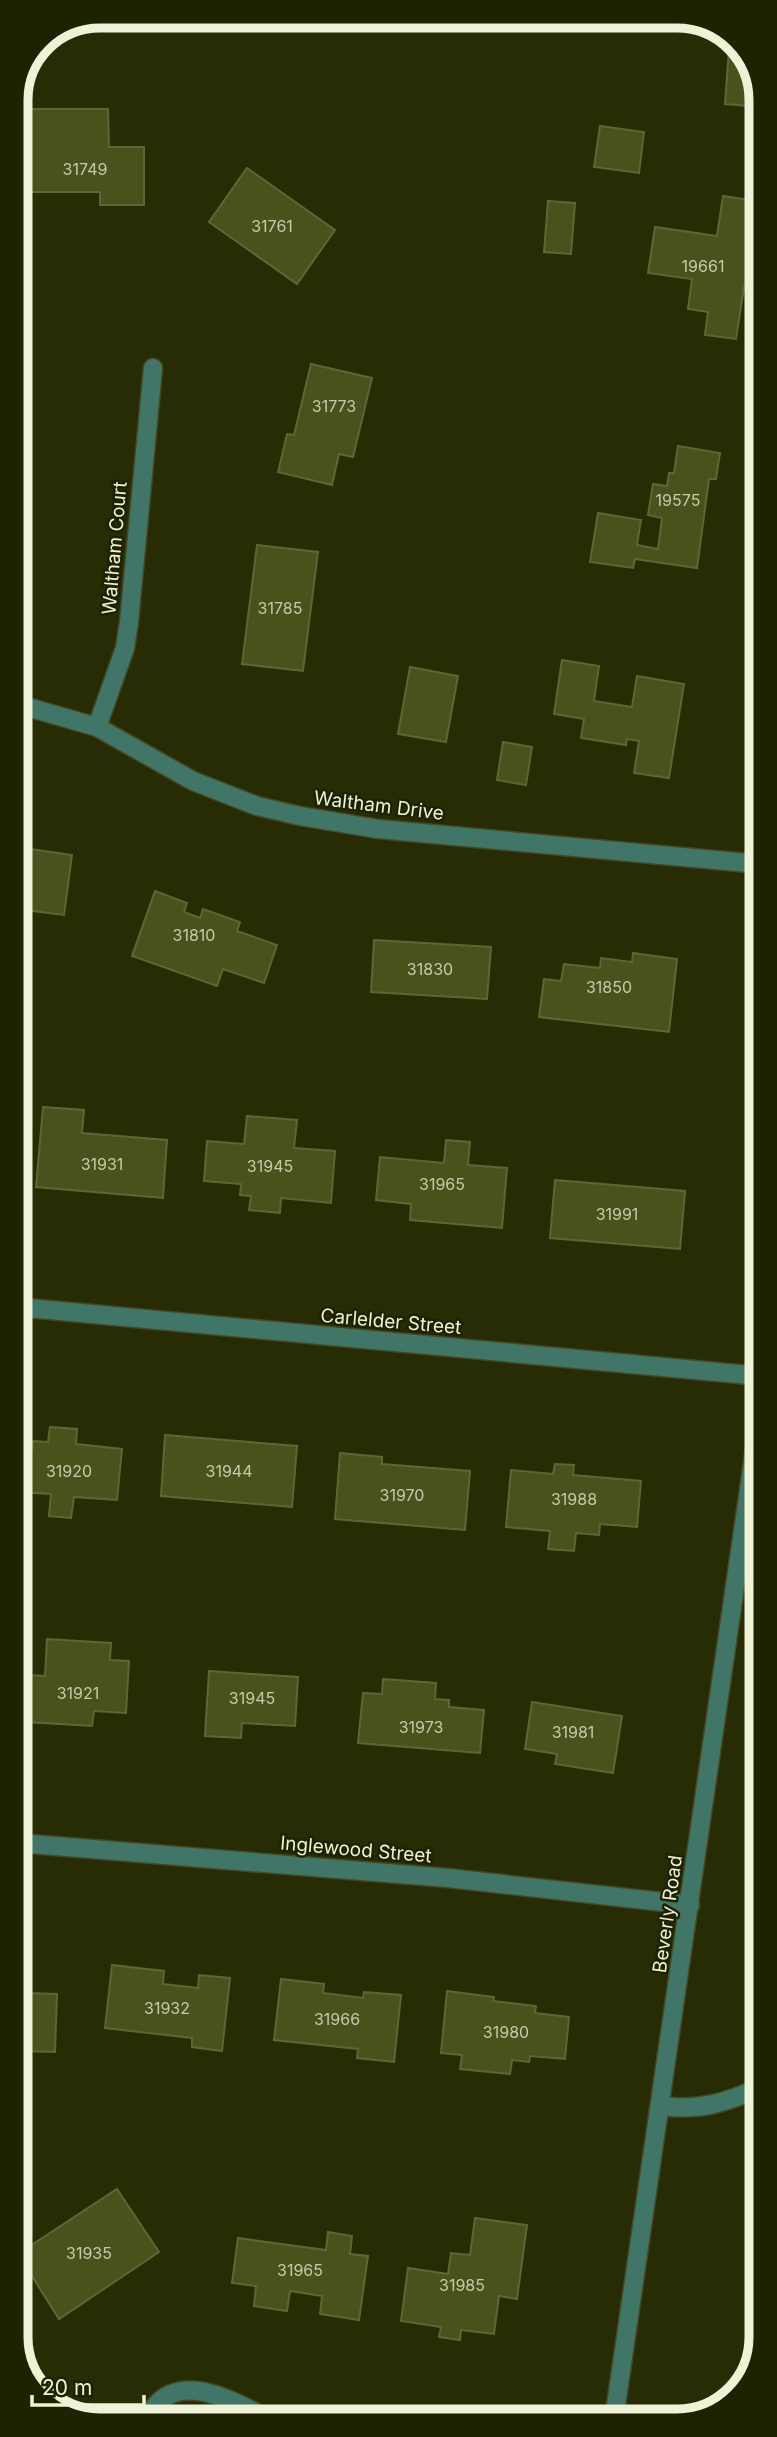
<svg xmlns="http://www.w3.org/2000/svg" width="777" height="2437" font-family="Inter,sans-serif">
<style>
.building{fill:#4b511d;stroke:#606633;stroke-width:2}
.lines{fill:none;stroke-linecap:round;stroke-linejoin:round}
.minor-casing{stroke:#444822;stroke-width:21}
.minor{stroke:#417567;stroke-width:18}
.labels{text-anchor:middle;stroke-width:5;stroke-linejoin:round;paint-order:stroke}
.number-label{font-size:16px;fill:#c5caa8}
.street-label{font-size:19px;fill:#eef2d7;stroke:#1e2200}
.rim{fill:none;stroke:#eef2d7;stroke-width:9}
</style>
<rect width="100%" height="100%" fill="#282c04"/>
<g class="building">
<path d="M730,35L758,79L759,107L725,104Z"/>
<path d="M26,109H108L109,147H144V205H100V192H26Z"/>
<path d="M600,126L644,132L639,173L594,167Z"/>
<path d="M247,168L335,230L297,284L209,222Z"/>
<path d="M723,196L757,201L748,256L759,260L754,289L744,287L736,339L705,335L708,312L688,309L692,279L648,273L655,227L717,236Z"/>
<path d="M548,201L575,203L571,254L544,252Z"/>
<path d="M311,364L372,378L353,457L339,454L332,485L278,472L287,434L294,435Z"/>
<path d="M678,446L720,453L716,479H709L697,568L635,559L633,568L590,562L598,513L641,520L637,545L658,549L662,518L648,515L653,484L667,486L669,473H674Z"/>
<path d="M16,489H21L16,533Z"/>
<path d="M257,545L318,552L303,671L242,664Z"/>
<path d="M562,660L599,666L594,701L632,707L637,676L684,684L669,778L634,773L639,741L627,739L626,745L581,738L584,719L554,714Z"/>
<path d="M410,667L458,676L446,742L398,734Z"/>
<path d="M503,742L532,747L526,785L497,780Z"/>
<path d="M17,847L72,855L64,915L17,909Z"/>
<path d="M155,891L187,903L184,912L200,918L203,909L240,922L237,931L277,945L264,983L223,969L217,986L132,956Z"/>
<path d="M374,940L491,947L487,999L371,992Z"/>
<path d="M633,953L677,959L669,1032L539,1017L544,979L561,981L564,964L600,968L601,958L632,962Z"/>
<path d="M43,1107L84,1110L82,1133L167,1140L163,1198L36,1187Z"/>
<path d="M247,1116L297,1120L294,1148L335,1151L331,1203L281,1198L280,1213L249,1210L251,1196L240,1195L241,1184L204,1181L207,1141L244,1144Z"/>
<path d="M446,1140L470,1142L468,1165L507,1168L502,1228L410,1220L411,1204L376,1200L380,1157L444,1163Z"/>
<path d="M555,1180L685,1191L680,1249L550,1238Z"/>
<path d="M50,1427L77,1429L76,1444L122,1449L117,1500L74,1497L71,1518L49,1516L51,1494L18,1492L17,1450L32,1451L33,1441L48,1442Z"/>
<path d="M165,1435L297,1446L292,1507L161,1496Z"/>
<path d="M340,1453L382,1457V1464L470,1471L465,1530L335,1519Z"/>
<path d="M555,1464L574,1465L573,1475L641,1481L637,1527L600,1524L599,1535L576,1533L574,1551L548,1549L550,1531L506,1527L511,1470L553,1474Z"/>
<path d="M47,1639L111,1643L110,1660L129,1661L126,1713L94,1711L92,1726L26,1722L30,1675L45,1676Z"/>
<path d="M209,1671L298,1677L295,1726L242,1723L241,1738L205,1736Z"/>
<path d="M383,1679L436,1683L435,1699L449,1700V1707L484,1710L480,1753L358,1743L363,1693L382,1694Z"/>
<path d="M532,1702L622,1716L613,1773L555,1764L557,1754L525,1749Z"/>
<path d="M112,1965L164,1971L163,1984L198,1988L199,1975L230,1978L222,2051L192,2047V2038L105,2028Z"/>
<path d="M281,1979L324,1984L323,1993L363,1998L364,1992L401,1995L394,2062L357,2058L358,2049L274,2040Z"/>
<path d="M18,1983H24V1993L57,1994L55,2052L18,2051Z"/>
<path d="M447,1991L494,1997L493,2001L536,2006L535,2013L569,2017L565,2059L530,2056L529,2062L512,2060L510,2074L460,2069L462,2055L441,2053Z"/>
<path d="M117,2189L159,2252L59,2319L18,2254Z"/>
<path d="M475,2218L527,2225L517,2299L499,2296L494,2334L461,2330L460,2340L439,2337L441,2327L401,2321L408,2268L448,2274L451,2253L470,2255Z"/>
<path d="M328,2232L352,2236L350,2254L368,2256L359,2320L320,2314L322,2296L290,2291L287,2311L254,2306L256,2286L232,2283L238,2238L326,2250Z"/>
</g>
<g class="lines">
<g class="minor-casing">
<g id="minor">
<path d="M17,704L97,727L193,781L257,806L300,816L378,829L759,864"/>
<path d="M97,727L125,648L129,622L153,368"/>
<path d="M17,1307L760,1376"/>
<path d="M18,1843L448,1878L690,1905"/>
<path d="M660,2106C700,2111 725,2103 761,2087"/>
<path d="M614,2419L760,1414"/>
<path d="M147,2421C169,2365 232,2399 269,2420"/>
</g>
</g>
<use href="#minor" class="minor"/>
</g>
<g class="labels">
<g class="number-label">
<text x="85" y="175">31749</text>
<text x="272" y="232">31761</text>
<text x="703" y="272">19661</text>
<text x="334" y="412">31773</text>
<text x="678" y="506">19575</text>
<text x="280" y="614">31785</text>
<text x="194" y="941">31810</text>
<text x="430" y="975">31830</text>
<text x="609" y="993">31850</text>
<text x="102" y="1170">31931</text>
<text x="270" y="1172">31945</text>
<text x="442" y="1190">31965</text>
<text x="617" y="1220">31991</text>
<text x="69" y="1477">31920</text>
<text x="229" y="1477">31944</text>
<text x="402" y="1501">31970</text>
<text x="574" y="1505">31988</text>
<text x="78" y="1699">31921</text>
<text x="252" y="1704">31945</text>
<text x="421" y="1733">31973</text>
<text x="573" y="1738">31981</text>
<text x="167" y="2014">31932</text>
<text x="337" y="2025">31966</text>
<text x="506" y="2038">31980</text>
<text x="89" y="2259">31935</text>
<text x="300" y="2276">31965</text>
<text x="462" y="2291">31985</text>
</g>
<g class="street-label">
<text transform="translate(114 548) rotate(-85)" y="7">Waltham Court</text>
<text transform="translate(379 805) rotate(7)" y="7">Waltham Drive</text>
<text transform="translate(391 1321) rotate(5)" y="7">Carlelder Street</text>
<text transform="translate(356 1849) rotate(5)" y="7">Inglewood Street</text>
<text transform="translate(667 1914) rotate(-82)" y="7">Beverly Road</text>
</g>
</g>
<path d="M0 0H777V2437H0ZM100 28H677A72 72 0 0 1 749 100V2337A72 72 0 0 1 677 2409H100A72 72 0 0 1 28 2337V100A72 72 0 0 1 100 28Z" fill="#1e2200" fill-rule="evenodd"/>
<path class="rim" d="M100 28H677A72 72 0 0 1 749 100V2337A72 72 0 0 1 677 2409H100A72 72 0 0 1 28 2337V100A72 72 0 0 1 100 28Z"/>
<path d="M32 2395v10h112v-10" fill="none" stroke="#eef2d7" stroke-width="3.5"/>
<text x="42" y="2395" font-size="21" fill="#eef2d7" stroke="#1e2200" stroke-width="5" paint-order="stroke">20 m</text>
</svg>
